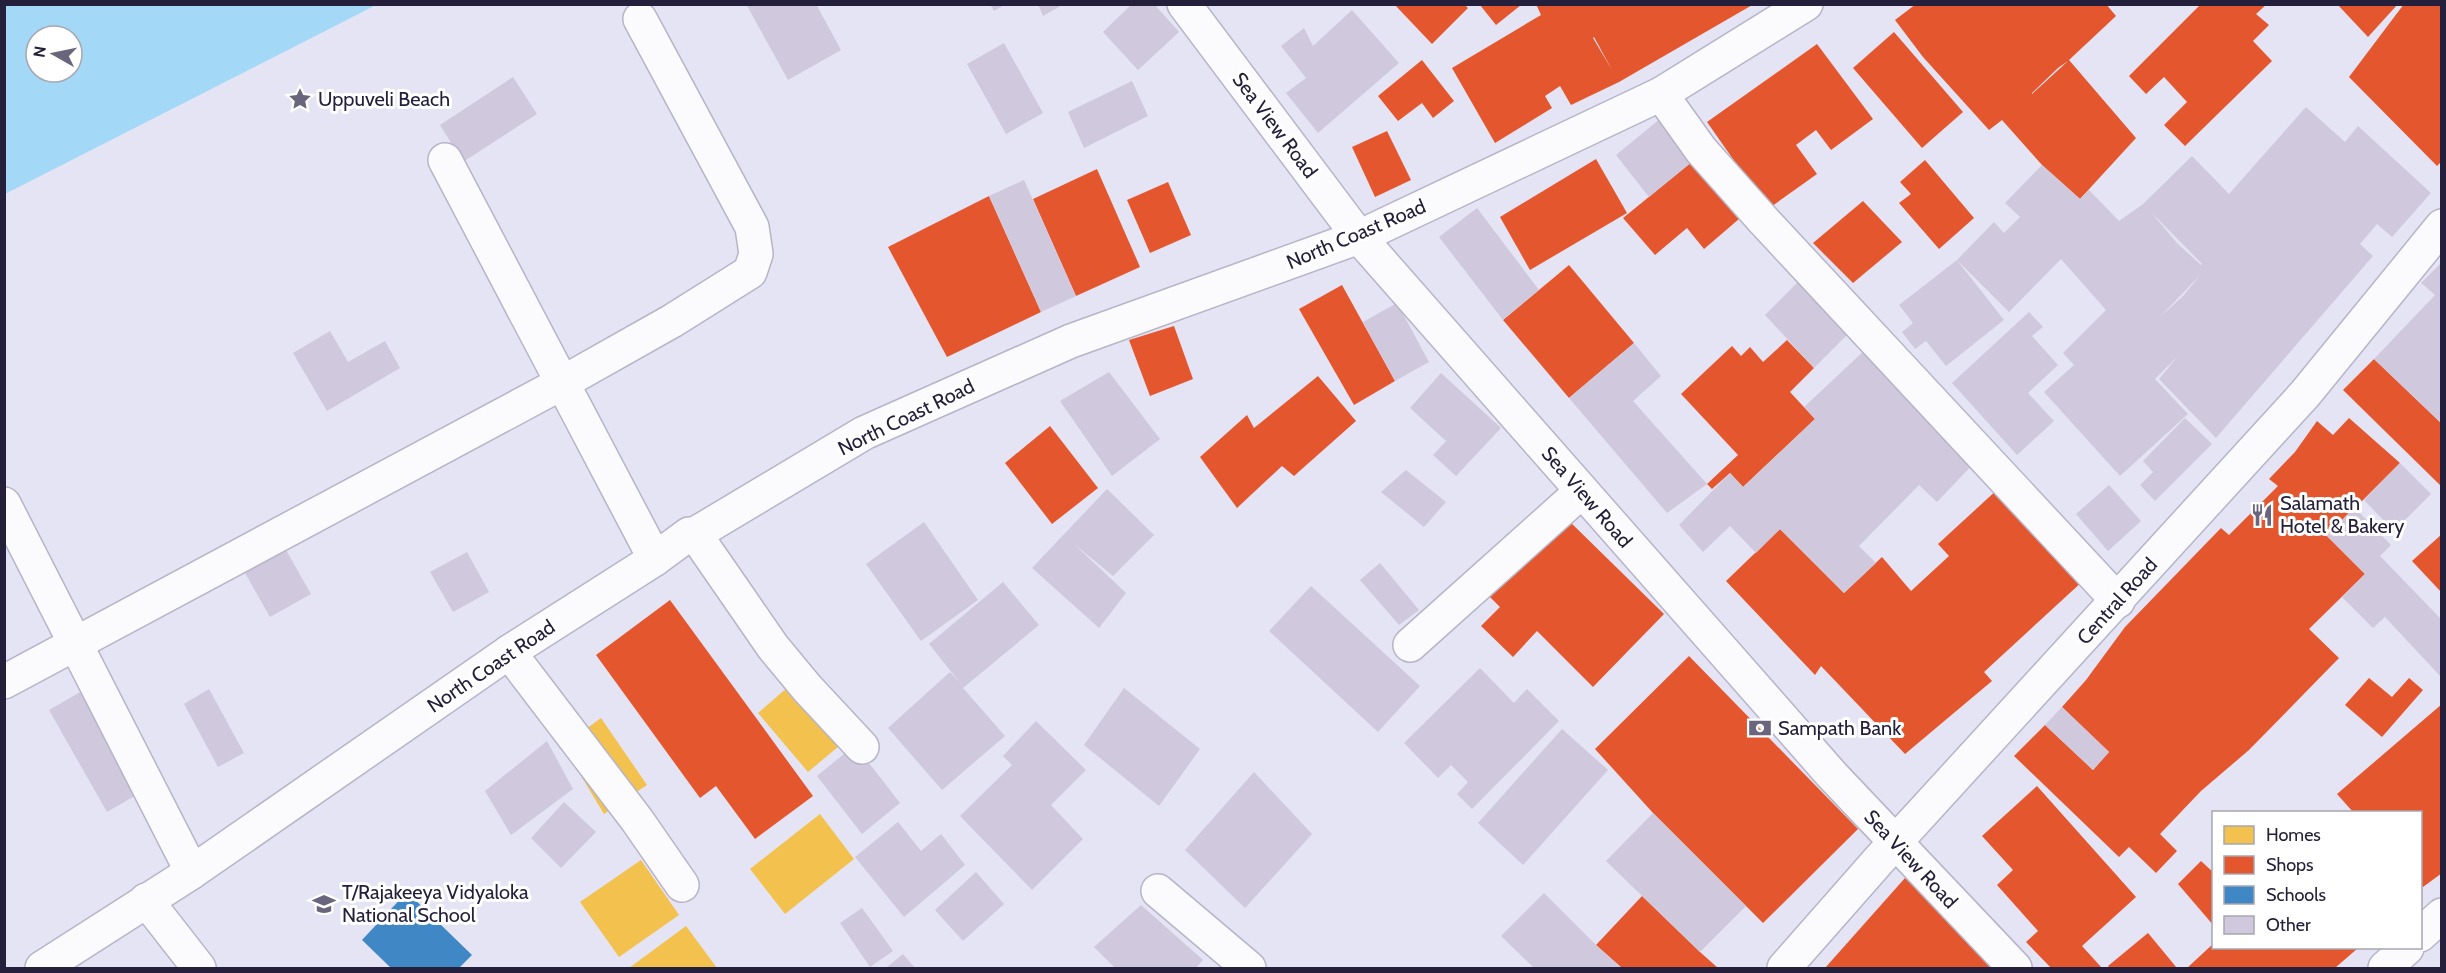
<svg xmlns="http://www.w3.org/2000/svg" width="2446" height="973" font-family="Cabin,sans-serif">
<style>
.water{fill:#a3d8f6;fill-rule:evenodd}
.homes{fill:#f2c14e}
.shops{fill:#e4572e;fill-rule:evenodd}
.schools{fill:#3f88c5}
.building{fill:#d0c8dc;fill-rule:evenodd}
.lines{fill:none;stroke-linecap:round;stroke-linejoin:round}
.minor-casing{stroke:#b6b4c9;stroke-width:36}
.major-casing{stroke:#b6b4c9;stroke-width:36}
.minor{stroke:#fbfbfd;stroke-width:33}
.major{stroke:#fbfbfd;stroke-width:33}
.labels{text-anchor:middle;stroke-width:6;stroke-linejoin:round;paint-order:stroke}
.poi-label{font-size:20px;fill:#24203b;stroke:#fff;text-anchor:start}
.street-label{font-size:20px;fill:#24203b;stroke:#fff}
</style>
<rect width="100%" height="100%" fill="#e5e4f4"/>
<path class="water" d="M5,4H376V5L5,194ZM36,36H72V72H36Z"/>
<g class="homes">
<path d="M795,681L845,741L808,772L758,713Z"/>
<path d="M601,718L647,785L604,814L563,746Z"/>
<path d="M820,814L854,859L785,914L750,869Z"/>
<path d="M641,860L679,915L619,957L580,902Z"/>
<path d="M686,926L717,968H629Z"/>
</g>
<g class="shops">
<path d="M1394,4H1464L1468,8L1432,44Z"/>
<path d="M1536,4H1754L1619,82L1571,105L1560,86L1545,96L1552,108L1495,143L1452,68L1541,15ZM1594,37L1612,70L1593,38Z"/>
<path d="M1916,4H2106L2116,16L2069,60L2136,138L2080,199L2042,165L2002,120L1989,130L1923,57L1895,20ZM2068,61L2032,94V93L2058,68Z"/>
<path d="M2201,4H2267L2256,14L2269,25L2253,41L2272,61L2185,146L2164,125L2187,102L2164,77L2146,94L2129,76Z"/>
<path d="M2337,4H2398L2368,37Z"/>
<path d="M2404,4H2442V161L2437,166L2349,77Z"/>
<path d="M1480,5H1521L1496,25Z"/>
<path d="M1894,32L1963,112L1922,148L1853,68Z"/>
<path d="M1817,44L1873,119L1831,150L1816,130L1796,145L1817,174L1768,209L1707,122Z"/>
<path d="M1422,60L1454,101L1433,118L1422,103L1398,121L1378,96Z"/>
<path d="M1387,131L1411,180L1375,197L1352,147Z"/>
<path d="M1596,159L1627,213L1530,270L1500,217Z"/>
<path d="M1925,160L1974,218L1939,249L1899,203L1911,194L1900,182Z"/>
<path d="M1693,161L1739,219L1704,249L1687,228L1655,255L1623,218Z"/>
<path d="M1097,169L1140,267L1076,296L1033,199Z"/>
<path d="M1168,182L1191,235L1150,253L1127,200Z"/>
<path d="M989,196L1041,312L947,357L888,247Z"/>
<path d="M1863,201L1902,242L1853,283L1813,243Z"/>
<path d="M1569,265L1634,343L1569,398L1503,320Z"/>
<path d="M1342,285L1395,381L1354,405L1299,309Z"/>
<path d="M1174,326L1193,379L1150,396L1129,340Z"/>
<path d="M1787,340L1814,368L1790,392L1815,419L1743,487L1730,473L1712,489L1707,484L1738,455L1681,394L1732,346L1741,356L1750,347L1763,362Z"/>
<path d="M2374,359L2442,424V487L2343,390Z"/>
<path d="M1318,376L1356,421L1294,476L1282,466L1237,508L1200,457L1247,415L1254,428Z"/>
<path d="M2349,418L2400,463L2327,536L2365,574L2309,629L2339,658L2249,750L2201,791L2160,834L2177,851L2156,873L2129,847L2119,857L2014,756L2045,725L2093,770L2109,752L2062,707L2086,680L2125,627L2221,528L2229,535L2278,486L2269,479L2295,452L2317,421L2333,435Z"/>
<path d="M1050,426L1098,488L1052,524L1005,463Z"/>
<path d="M1999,488L2084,580L1984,672L1992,681L1905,754L1821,666L1815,675L1726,581L1780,529L1844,593L1882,557L1911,591L1949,556L1938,544Z"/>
<path d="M1565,517L1664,614L1593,687L1537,631L1513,657L1481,626L1500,607L1489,596Z"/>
<path d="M2442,534V593L2412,561Z"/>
<path d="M670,600L813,796L755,839L716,786L700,798L596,655Z"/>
<path d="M1689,656L1858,829L1763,923L1653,813L1595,749Z"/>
<path d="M2369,678L2392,697L2409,678L2423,690L2382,737L2345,705Z"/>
<path d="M2442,704V873L2423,887L2421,884V813L2353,812L2337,794Z"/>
<path d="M2037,786L2136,897L2082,946L2102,968H2051L2026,942L2038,931L1997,885L2013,870L1982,836Z"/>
<path d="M2201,861L2214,873V926L2178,884Z"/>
<path d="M1905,878L1996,960L1988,968H1825Z"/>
<path d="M1642,896L1700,952L1718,968H1622L1596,945Z"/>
<path d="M2148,933L2177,968H2109L2108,966Z"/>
<path d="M2214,943V948H2358L2335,968H2187Z"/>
</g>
<path class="schools" d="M407,892L472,955L459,968H391L362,940Z"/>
<g class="building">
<path d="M746,4H816L841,50L788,80Z"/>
<path d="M990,4H1006L994,11Z"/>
<path d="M1038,4H1064L1043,16Z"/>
<path d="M1132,4H1154L1179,32L1138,70L1103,32Z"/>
<path d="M1352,10L1399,63L1318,133L1286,93L1306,78L1281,46L1304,28L1313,46Z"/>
<path d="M1004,43L1043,113L1006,134L967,64Z"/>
<path d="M513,77L537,114L463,162L440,125Z"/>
<path d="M1132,81L1148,116L1084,148L1068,112Z"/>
<path d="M2306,107L2345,142L2358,126L2431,193L2392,237L2377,224L2360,244L2373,256L2216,438L2159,379L2178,356L2155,379L2188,414L2120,476L2044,392L2074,365L2063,353L2106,310L2061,259L2009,312L1957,260L2004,320L1946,366L1926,341L1915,349L1902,332L1913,323L1899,305L1957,260L1994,222L2004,233L2020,217L2005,203L2042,165L2080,199L2089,190L2119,221L2143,204L2192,156L2229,194ZM2151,212L2202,264L2201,265L2177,243ZM2201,274L2183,296L2160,317Z"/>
<path d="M1660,119L1693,161L1649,197L1616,155Z"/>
<path d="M1024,180L1076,296L1041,312L989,196Z"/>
<path d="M1477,208L1539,290L1503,320L1439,237Z"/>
<path d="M2442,262V424L2374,359L2435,295L2421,283Z"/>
<path d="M1801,279L1852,330L1814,368L1765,315Z"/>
<path d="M1397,303L1429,362L1395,381L1363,322Z"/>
<path d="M2029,312L2043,327L2032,336L2058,365L2028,393L2054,421L2017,455L1952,383Z"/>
<path d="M330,331L348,362L385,341L400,368L327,411L293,353Z"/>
<path d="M1634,343L1661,376L1633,401L1707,484L1667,513L1569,398Z"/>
<path d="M1866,349L1980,457L1937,502L1919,485L1859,546L1876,563L1844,593L1780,529L1756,553L1730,526L1703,552L1679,525L1730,473L1743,487L1815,419L1804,407Z"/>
<path d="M1109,372L1160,439L1112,476L1060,401Z"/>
<path d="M1441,373L1501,428L1456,476L1433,455L1446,441L1410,408Z"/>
<path d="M2185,418L2212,444L2155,501L2140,485L2153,472L2143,461Z"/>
<path d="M2400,463L2431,494L2394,531L2364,500Z"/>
<path d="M1406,470L1446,502L1424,527L1381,492Z"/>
<path d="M2109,485L2141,521L2108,551L2076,514Z"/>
<path d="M1107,489L1154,535L1113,576L1074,544L1126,593L1099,628L1032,568Z"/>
<path d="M2354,507L2391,545L2380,556L2442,620V678L2385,617L2373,628L2342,597L2365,574L2327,536Z"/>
<path d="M924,522L978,600L921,641L866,564Z"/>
<path d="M286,550L311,594L270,617L245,573Z"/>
<path d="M467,552L489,592L453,612L430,572Z"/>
<path d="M1380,563L1419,610L1399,625L1360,580Z"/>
<path d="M1003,582L1039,625L963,688L1005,736L942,790L888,728L950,672L961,684L929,644Z"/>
<path d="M1311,586L1420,686L1378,732L1269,631Z"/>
<path d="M1480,668L1514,703L1527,689L1559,721L1472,809L1457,794L1468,782L1451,765L1438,778L1404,743Z"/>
<path d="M1124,688L1200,749L1159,806L1084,745Z"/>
<path d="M209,689L244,753L218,767L184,704Z"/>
<path d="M82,691L140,793L107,812L49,710Z"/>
<path d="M2062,707L2109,752L2093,770L2045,725Z"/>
<path d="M1036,721L1086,770L1051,805L1083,839L1032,890L960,816L1012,765L1003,756Z"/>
<path d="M1562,729L1608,770L1523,865L1478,823Z"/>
<path d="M547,741L573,789L511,835L485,791Z"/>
<path d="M855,745L900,803L862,834L817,776Z"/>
<path d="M1254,772L1312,834L1245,908L1185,850Z"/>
<path d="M564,802L596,832L561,868L531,838Z"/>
<path d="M1653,813L1746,906L1700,952L1606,861Z"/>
<path d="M898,822L921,851L941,834L965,865L904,917L855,857Z"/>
<path d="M976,872L1004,904L963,941L935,910Z"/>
<path d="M1544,893L1596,945L1621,968H1534L1501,936Z"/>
<path d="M1141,905L1203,960L1196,968H1115L1094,947Z"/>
<path d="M862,908L893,951L870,967L840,923Z"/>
<path d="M903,954L915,968H886Z"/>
</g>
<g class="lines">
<g class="minor-casing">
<g id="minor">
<path d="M1661,94L1701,150L1764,221L2118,601"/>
<path d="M445,160L655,559"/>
<path d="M4,504L192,872"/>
<path d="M695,534L773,647L807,688L862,747"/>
<path d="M1410,645L1582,491"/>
<path d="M509,652L637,820L682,885"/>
<path d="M4,682L562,383L672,321L750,272L756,254L752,227L640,19"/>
<path d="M1158,891L1249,968"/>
<path d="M146,900L199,968"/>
</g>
</g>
<g class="major-casing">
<g id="major">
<path d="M1184,4L1359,237L1832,775L2015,968"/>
<path d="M2420,935L2442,915"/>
<path d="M42,968L192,872L509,652L655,559L689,534H695L864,433L1071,341L1359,237L1661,94L1806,4"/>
<path d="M1784,968L1879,860L2305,394L2442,226"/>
<path d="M2385,968L2407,948"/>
</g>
</g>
<use href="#minor" class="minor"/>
<use href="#major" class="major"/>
</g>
<defs>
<g id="sight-bare" transform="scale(1.8)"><path d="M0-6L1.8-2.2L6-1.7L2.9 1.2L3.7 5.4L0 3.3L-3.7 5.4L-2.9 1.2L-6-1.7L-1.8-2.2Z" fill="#68657c" stroke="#fff" stroke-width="2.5" paint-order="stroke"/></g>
<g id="restaurant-bare" transform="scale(1.8)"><path d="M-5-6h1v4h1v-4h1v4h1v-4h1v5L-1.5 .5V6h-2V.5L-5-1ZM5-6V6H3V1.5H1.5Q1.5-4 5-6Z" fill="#68657c" stroke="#fff" stroke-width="2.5" paint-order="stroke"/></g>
<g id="bank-bare" transform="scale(1.8)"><path d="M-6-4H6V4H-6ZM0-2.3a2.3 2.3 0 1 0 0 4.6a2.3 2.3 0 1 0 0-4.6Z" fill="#68657c" stroke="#fff" stroke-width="2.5" paint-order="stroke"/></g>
<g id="school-bare" transform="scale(1.8)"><path d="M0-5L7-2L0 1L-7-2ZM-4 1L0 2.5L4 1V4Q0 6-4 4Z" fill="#68657c" stroke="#fff" stroke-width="2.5" paint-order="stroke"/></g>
</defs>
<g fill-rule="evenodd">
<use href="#sight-bare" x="300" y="99"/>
<use href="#restaurant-bare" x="2262" y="515"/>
<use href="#bank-bare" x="1760" y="728"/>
<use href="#school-bare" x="324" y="904"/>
</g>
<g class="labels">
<g class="poi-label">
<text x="318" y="106">Uppuveli Beach</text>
<text x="2280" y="510">Salamath<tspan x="2280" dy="23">Hotel &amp; Bakery</tspan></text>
<text x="1778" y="735">Sampath Bank</text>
<text x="342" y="899">T/Rajakeeya Vidyaloka<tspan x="342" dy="23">National School</tspan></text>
</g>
<g class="street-label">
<text transform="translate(1275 125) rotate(53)" y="7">Sea View Road</text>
<text transform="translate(1356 234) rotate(-23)" y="7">North Coast Road</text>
<text transform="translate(906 417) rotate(-26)" y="7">North Coast Road</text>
<text transform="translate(1587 497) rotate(49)" y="7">Sea View Road</text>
<text transform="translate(2117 601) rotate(-48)" y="7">Central Road</text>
<text transform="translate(491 666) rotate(-34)" y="7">North Coast Road</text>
<text transform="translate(1911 859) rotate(47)" y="7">Sea View Road</text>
</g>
</g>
<rect width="2446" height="973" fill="none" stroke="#24203b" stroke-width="12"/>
<rect x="2212" y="811" width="210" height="138" fill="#ffffff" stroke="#a7a6b1" stroke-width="1.5"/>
<rect x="2224" y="826" width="30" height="18" fill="#f2c14e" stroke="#a7a6b1" stroke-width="1.5"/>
<text x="2266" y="841" font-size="18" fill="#24203b">Homes</text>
<rect x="2224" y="856" width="30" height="18" fill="#e4572e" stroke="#a7a6b1" stroke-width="1.5"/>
<text x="2266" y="871" font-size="18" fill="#24203b">Shops</text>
<rect x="2224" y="886" width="30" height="18" fill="#3f88c5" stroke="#a7a6b1" stroke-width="1.5"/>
<text x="2266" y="901" font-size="18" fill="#24203b">Schools</text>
<rect x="2224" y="916" width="30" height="18" fill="#d0c8dc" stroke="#a7a6b1" stroke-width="1.5"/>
<text x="2266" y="931" font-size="18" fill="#24203b">Other</text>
<g transform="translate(54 54) rotate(279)"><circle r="28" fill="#ffffff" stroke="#a7a6b1" stroke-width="1.5"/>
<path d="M0-4.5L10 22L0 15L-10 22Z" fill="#68657c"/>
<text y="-9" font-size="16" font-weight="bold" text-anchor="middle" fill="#24203b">N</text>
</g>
</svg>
